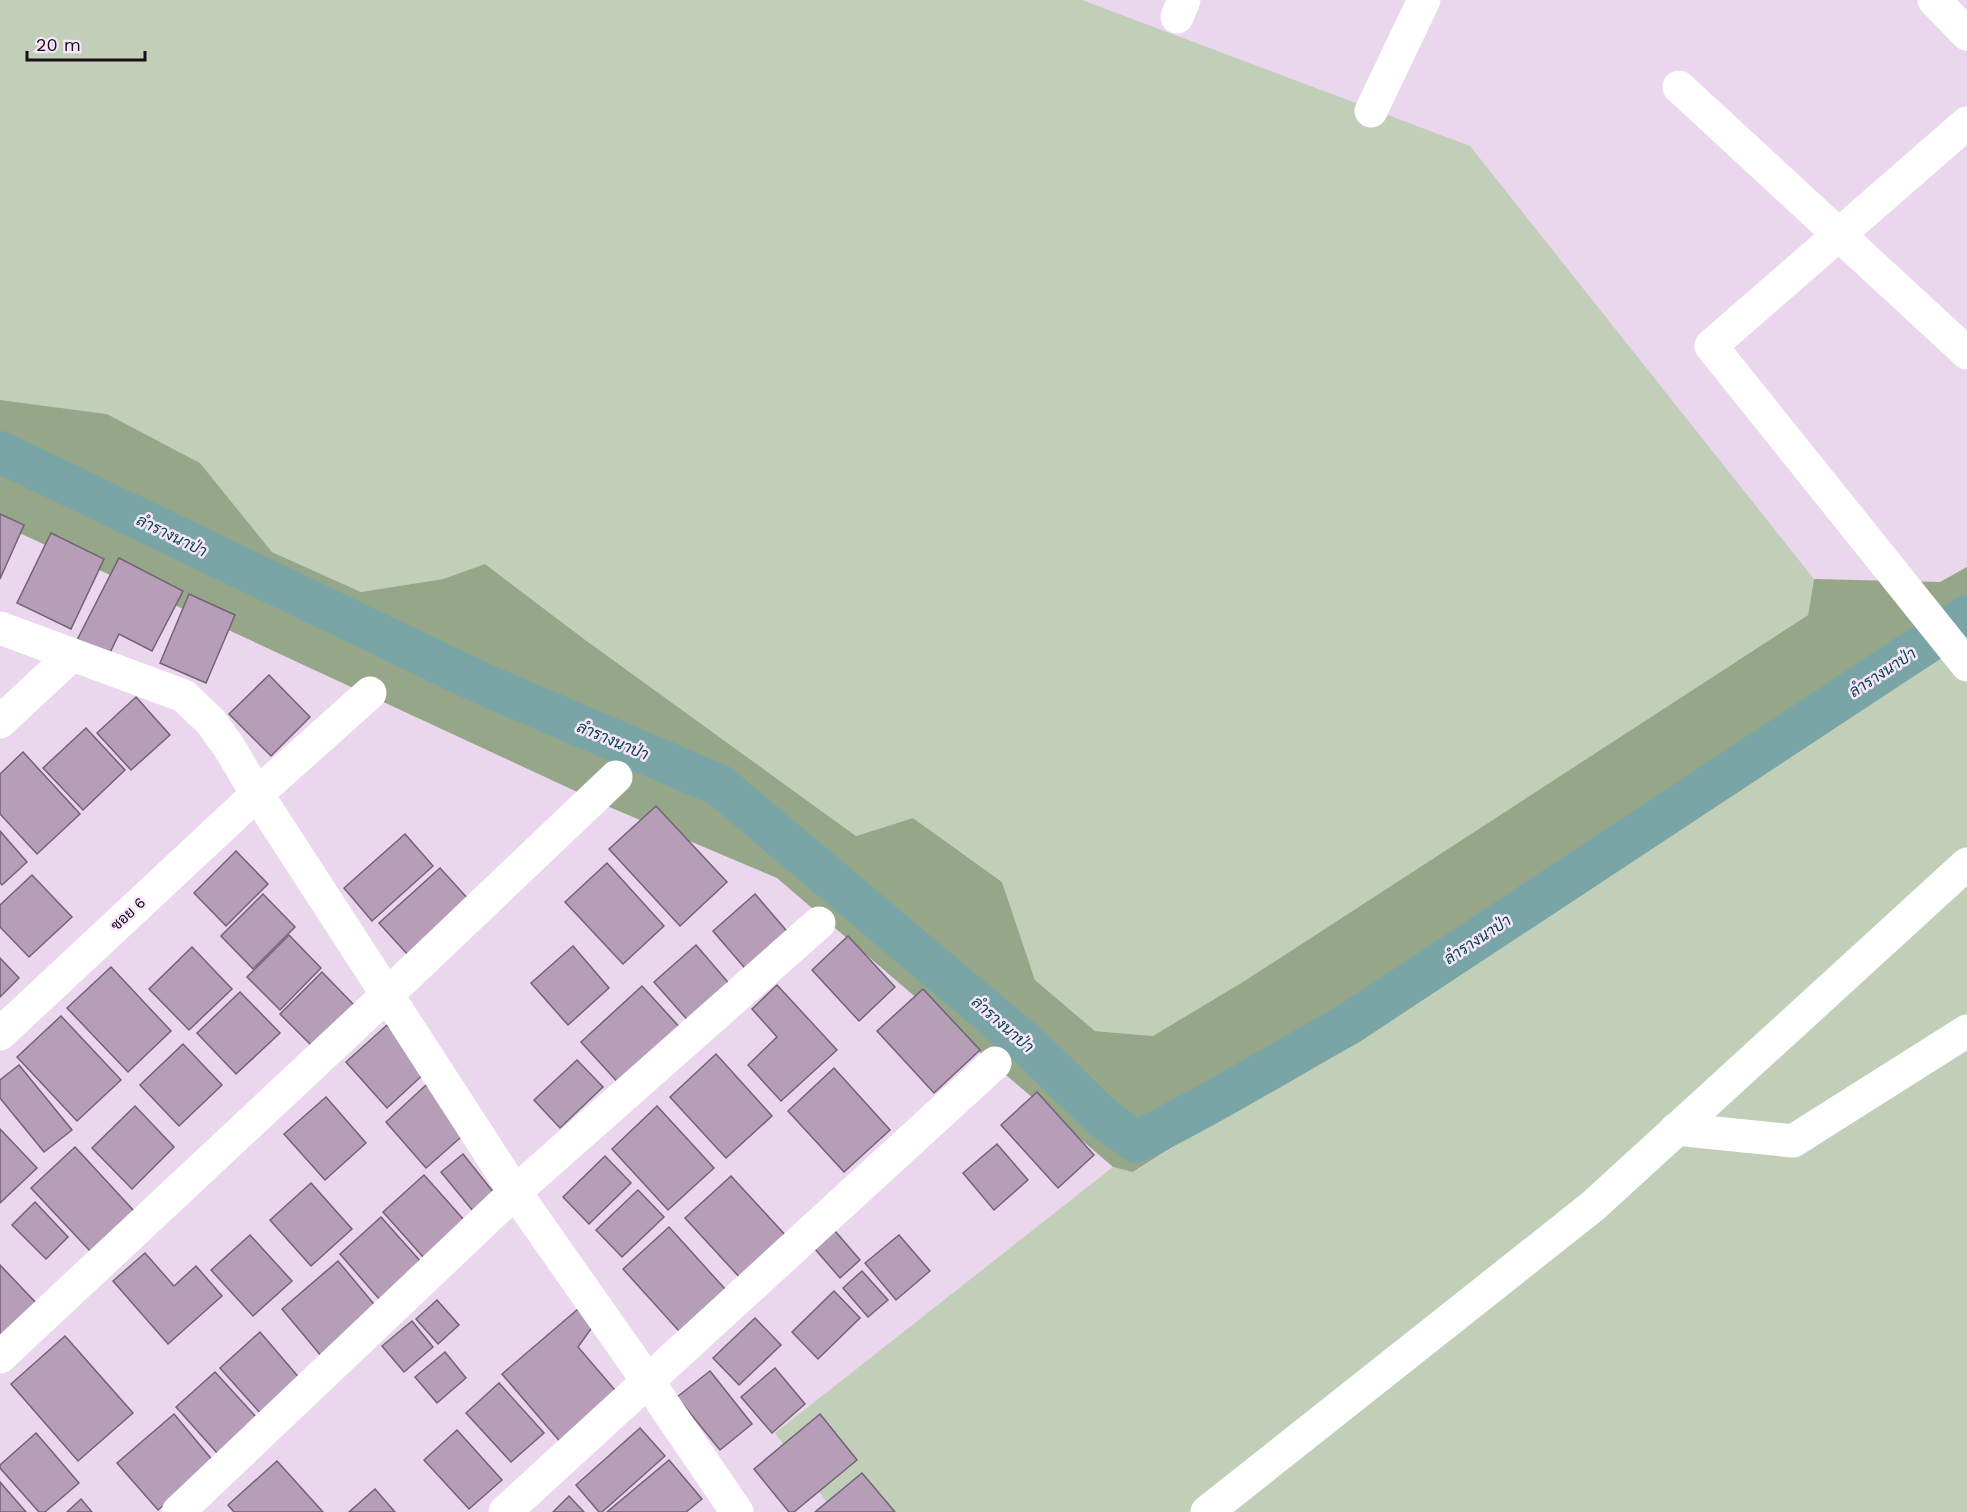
<svg xmlns="http://www.w3.org/2000/svg" width="1967" height="1512" font-family="'Work Sans',Sarabun,sans-serif">
<style>
.green{fill:#c2cfb8}
.forest{fill:#96a789}
.lines{fill:none;stroke-linecap:round;stroke-linejoin:round}
.canal{stroke:#79a5a7;stroke-width:42}
.building{fill:#b69eb9;stroke:#736275;stroke-width:1.5}
.street{stroke:#fff;stroke-width:33}
.labels{text-anchor:middle;stroke-width:5;stroke-linejoin:round;paint-order:stroke}
.street-label{font-size:15px;fill:#171017;stroke:#f8e4fb}
.water-label{font-size:16px;font-style:italic;fill:#01474a;stroke:#f8e4fb}
</style>
<rect width="100%" height="100%" fill="#ebd7ed"/>
<g class="green">
<path d="M0,0H1082L1470,146L1814,579L1808,615L1246,980L1154,1036L1095,1031L1035,980L1002,882L913,818L856,836L584,639L485,564L443,579L361,592L272,552L200,463L107,414L0,400Z"/>
<path d="M1967,642V1512H834L775,1433L1113,1167L1134,1172Z"/>
</g>
<path class="forest" d="M0,400L107,414L200,463L272,552L361,592L443,579L485,564L584,639L856,836L913,818L1002,882L1035,980L1095,1031L1153,1036L1246,980L1808,615L1814,579L1940,582L1967,567V642L1133,1172L1113,1167L777,878L614,809L0,524Z"/>
<g class="lines">
<path class="canal" d="M0,452L481,683L719,785L1030,1047L1101,1116L1136,1142C1208,1107 1277,1064 1347,1025L1967,616"/>
</g>
<g class="building">
<path d="M0,514L24,525L0,579Z"/>
<path d="M51,533L104,559L71,629L17,603Z"/>
<path d="M119,558L183,591L152,651L119,634L106,661L75,644Z"/>
<path d="M189,594L235,615L206,683L160,663Z"/>
<path d="M269,675L310,717L271,756L229,714Z"/>
<path d="M136,697L170,735L131,770L97,733Z"/>
<path d="M86,728L125,770L83,810L43,768Z"/>
<path d="M23,752L80,814L37,854L0,814V774Z"/>
<path d="M656,806L727,882L680,926L609,849Z"/>
<path d="M0,831L27,862L2,885L0,883Z"/>
<path d="M405,834L433,866L372,921L344,888Z"/>
<path d="M236,851L268,884L226,926L194,893Z"/>
<path d="M607,863L664,926L623,964L565,902Z"/>
<path d="M440,868L469,900L408,955L379,923Z"/>
<path d="M32,875L72,917L29,957L0,927V905Z"/>
<path d="M263,894L295,927L253,969L221,936Z"/>
<path d="M755,894L791,936L749,973L713,931Z"/>
<path d="M289,935L321,968L280,1010L247,977Z"/>
<path d="M848,936L895,987L859,1021L812,970Z"/>
<path d="M696,945L732,987L691,1024L654,982Z"/>
<path d="M573,946L609,988L568,1025L531,983Z"/>
<path d="M192,947L232,989L189,1030L149,989Z"/>
<path d="M0,958L19,978L0,997Z"/>
<path d="M111,967L171,1031L128,1072L67,1008Z"/>
<path d="M322,972L354,1005L312,1046L280,1014Z"/>
<path d="M777,985L837,1050L781,1101L748,1065L777,1037L752,1009Z"/>
<path d="M642,986L684,1032L623,1088L581,1042Z"/>
<path d="M923,989L980,1050L934,1093L877,1031Z"/>
<path d="M240,992L280,1033L236,1074L197,1033Z"/>
<path d="M61,1016L121,1080L77,1121L17,1057Z"/>
<path d="M387,1025L427,1071L387,1108L346,1062Z"/>
<path d="M183,1044L222,1085L179,1126L140,1085Z"/>
<path d="M716,1054L772,1116L726,1158L670,1097Z"/>
<path d="M577,1060L603,1087L560,1128L534,1100Z"/>
<path d="M19,1065L72,1130L44,1152L0,1098V1080Z"/>
<path d="M834,1068L890,1130L844,1172L788,1111Z"/>
<path d="M426,1085L468,1131L426,1168L386,1122Z"/>
<path d="M1037,1092L1094,1155L1058,1188L1001,1125Z"/>
<path d="M326,1097L366,1143L325,1180L284,1134Z"/>
<path d="M135,1106L174,1147L132,1189L92,1148Z"/>
<path d="M657,1106L714,1168L668,1210L612,1149Z"/>
<path d="M0,1129L37,1168L0,1203Z"/>
<path d="M997,1144L1028,1180L994,1210L963,1173Z"/>
<path d="M75,1147L135,1212L91,1252L31,1188Z"/>
<path d="M463,1154L494,1193L473,1211L441,1172Z"/>
<path d="M605,1156L631,1183L589,1224L563,1197Z"/>
<path d="M424,1175L465,1221L424,1258L383,1212Z"/>
<path d="M731,1176L788,1238L742,1280L685,1218Z"/>
<path d="M311,1183L352,1229L311,1266L270,1220Z"/>
<path d="M638,1190L664,1217L622,1257L596,1230Z"/>
<path d="M35,1202L68,1237L46,1259L12,1225Z"/>
<path d="M381,1217L422,1263L380,1300L340,1254Z"/>
<path d="M669,1227L725,1289L679,1331L623,1269Z"/>
<path d="M835,1231L860,1260L840,1278L815,1249Z"/>
<path d="M250,1235L292,1281L253,1316L211,1270Z"/>
<path d="M899,1235L930,1271L896,1300L865,1263Z"/>
<path d="M145,1253L174,1286L196,1266L222,1296L168,1344L113,1281Z"/>
<path d="M338,1261L378,1309L322,1357L282,1309Z"/>
<path d="M0,1265L41,1308L0,1347Z"/>
<path d="M862,1271L888,1300L868,1317L843,1288Z"/>
<path d="M834,1291L860,1318L818,1359L792,1332Z"/>
<path d="M437,1300L459,1325L438,1344L416,1319Z"/>
<path d="M578,1309L593,1326L578,1347L620,1396L563,1445L502,1374Z"/>
<path d="M755,1318L781,1345L739,1385L713,1358Z"/>
<path d="M412,1321L433,1347L404,1372L382,1346Z"/>
<path d="M260,1332L301,1380L262,1415L220,1368Z"/>
<path d="M65,1336L133,1413L78,1461L11,1384Z"/>
<path d="M445,1352L466,1378L437,1403L415,1377Z"/>
<path d="M775,1368L805,1404L772,1433L741,1397Z"/>
<path d="M710,1371L752,1424L720,1450L677,1397Z"/>
<path d="M215,1372L258,1419L218,1454L176,1407Z"/>
<path d="M499,1383L544,1433L511,1462L466,1413Z"/>
<path d="M174,1414L214,1462L158,1510L117,1463Z"/>
<path d="M820,1414L857,1460L794,1512H789L754,1469Z"/>
<path d="M640,1428L665,1456L602,1512H599L576,1485Z"/>
<path d="M457,1430L502,1480L469,1509L424,1460Z"/>
<path d="M36,1433L79,1483L45,1512H39L0,1468V1465Z"/>
<path d="M669,1460L702,1499L686,1512H607Z"/>
<path d="M277,1461L323,1512H234L228,1505Z"/>
<path d="M862,1473L895,1512H815Z"/>
<path d="M0,1482L26,1512H0Z"/>
<path d="M375,1489L395,1512H349Z"/>
<path d="M569,1496L584,1512H553Z"/>
<path d="M81,1499L92,1512H67Z"/>
</g>
<g class="lines">
<g class="street">
<path d="M1934,0L1967,34"/>
<path d="M1177,17L1184,0"/>
<path d="M1679,87L1967,353"/>
<path d="M1371,111L1424,0"/>
<path d="M1967,123L1711,346L1967,665"/>
<path d="M0,628L184,696L211,722L229,747L257,794L515,1192L647,1380L737,1512"/>
<path d="M0,722L72,655"/>
<path d="M0,1034L257,794L370,693"/>
<path d="M1676,1129L1793,1141L1967,1031"/>
<path d="M0,1357L388,994L616,777"/>
<path d="M178,1512L515,1192L819,923"/>
<path d="M505,1512L995,1063"/>
<path d="M1207,1512L1593,1206L1967,864"/>
</g>
</g>
<g class="labels">
<g class="street-label">
<text transform="translate(128 914) rotate(-43)" y="5">ซอย 6</text>
</g>
<g class="water-label">
<text transform="translate(172 535) rotate(26)" y="6">ลำรางนาป่า</text>
<text transform="translate(1882 672) rotate(-33)" y="6">ลำรางนาป่า</text>
<text transform="translate(613 740) rotate(23)" y="6">ลำรางนาป่า</text>
<text transform="translate(1477 939) rotate(-33)" y="6">ลำรางนาป่า</text>
<text transform="translate(1003 1024) rotate(41)" y="6">ลำรางนาป่า</text>
</g>
</g>
<path d="M27 51v9h118v-9" fill="none" stroke="#171017" stroke-width="3"/>
<text x="36" y="51" font-size="18" fill="#171017" stroke="#f8e4fb" stroke-width="4.5" paint-order="stroke">20 m</text>
</svg>
